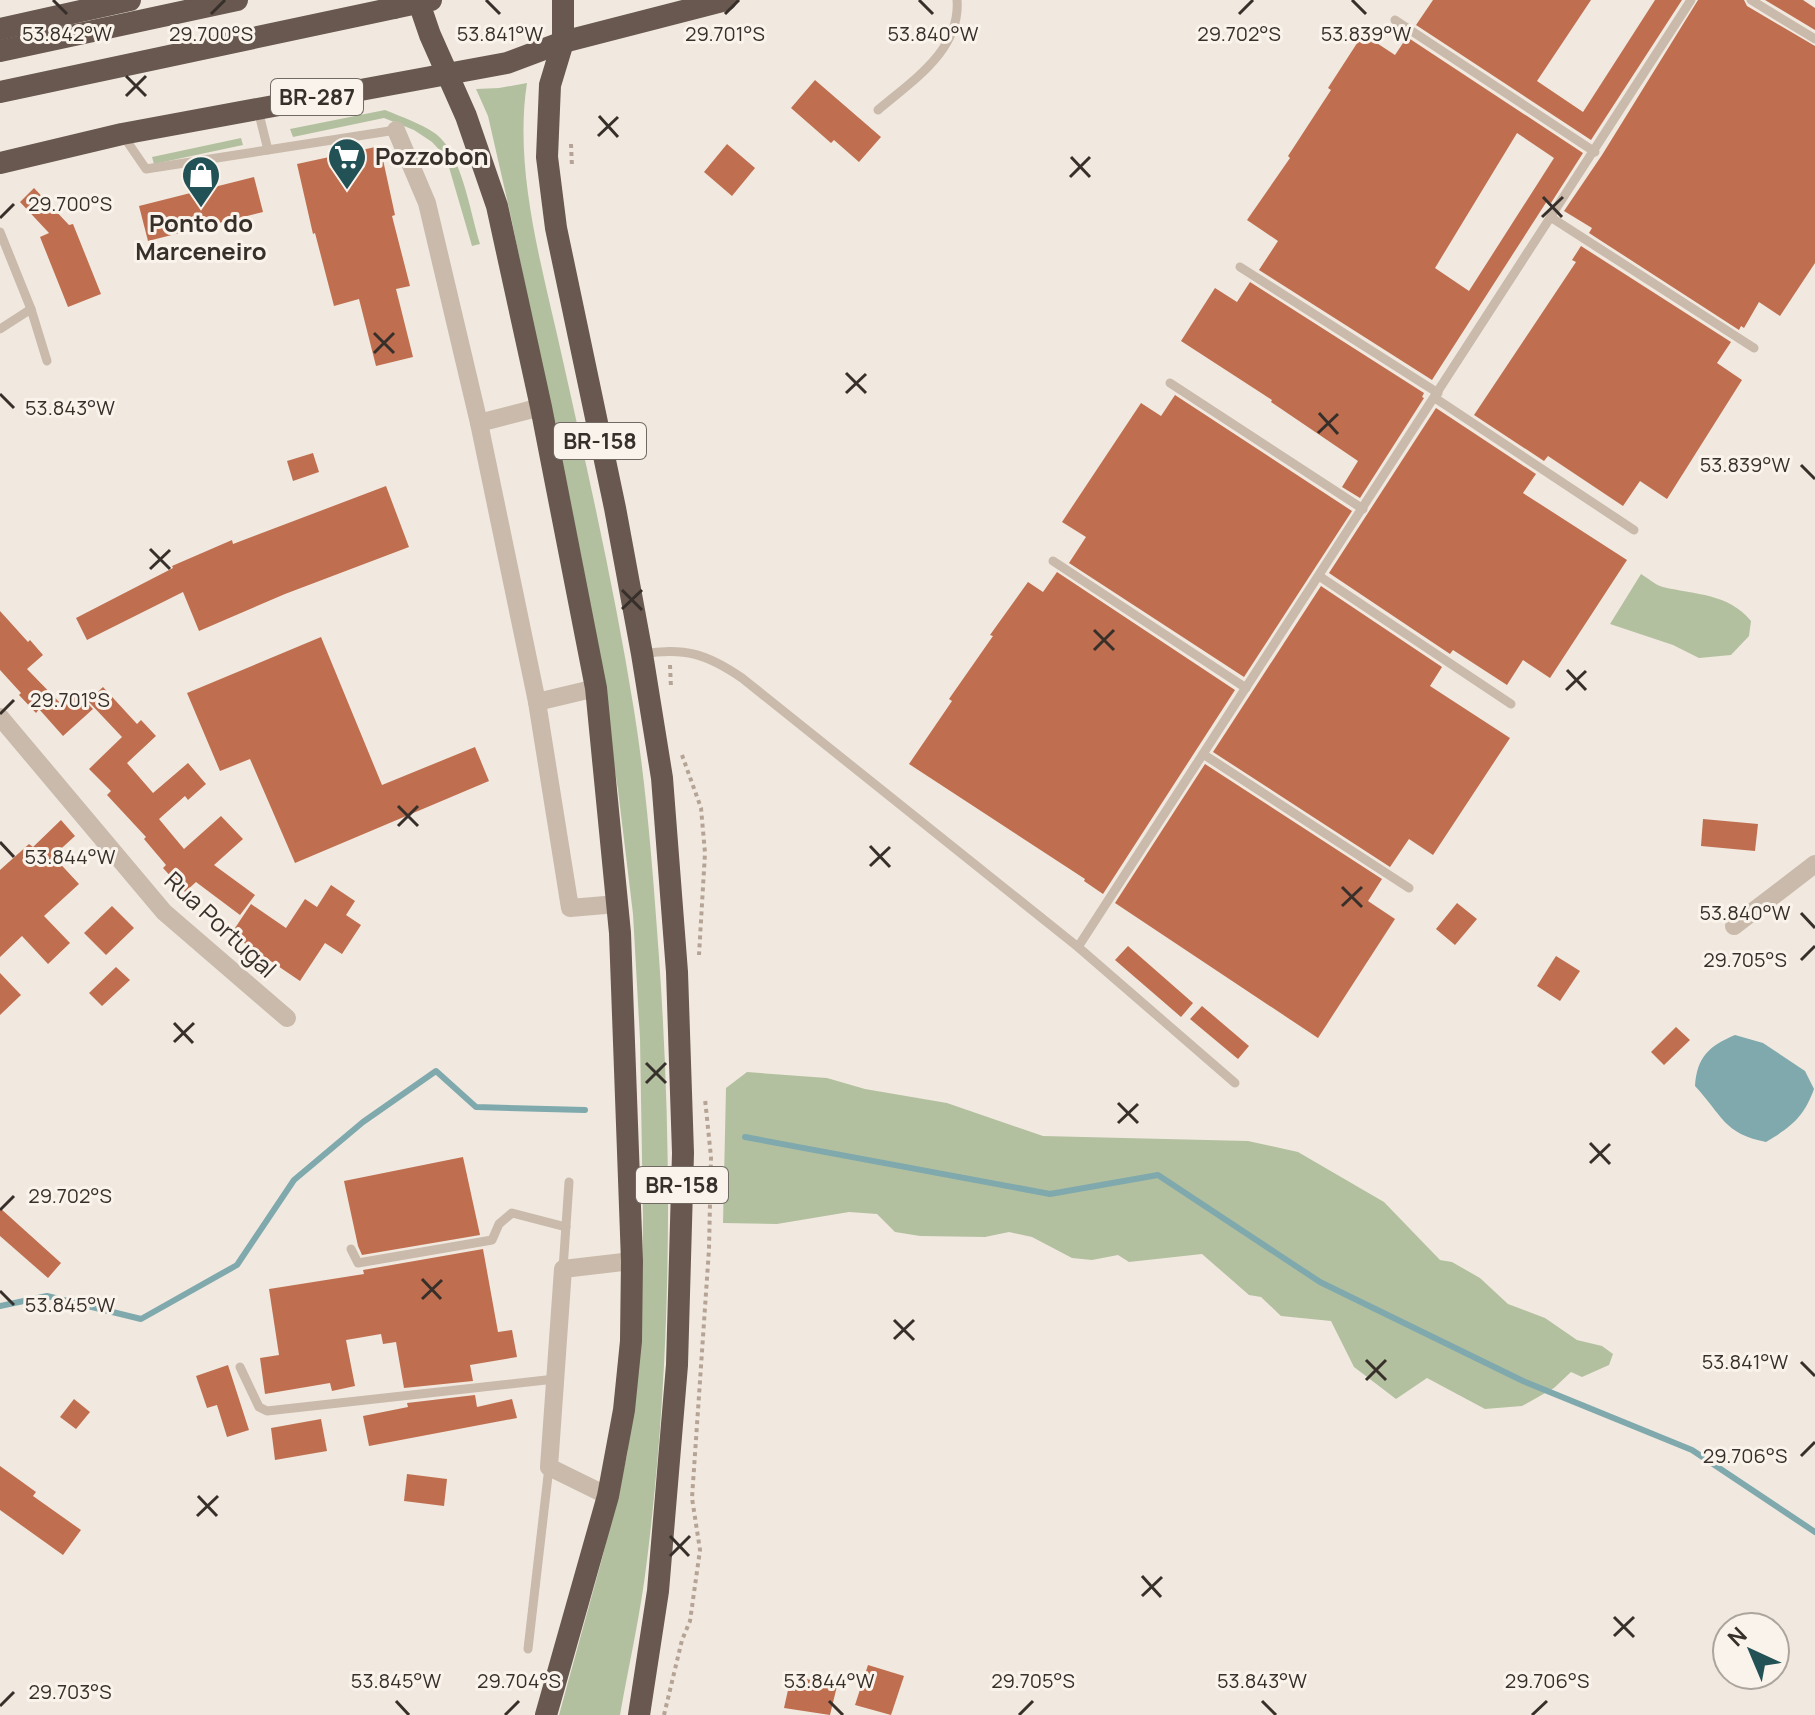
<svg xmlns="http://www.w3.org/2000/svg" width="1815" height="1715" font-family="Manrope,sans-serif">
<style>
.green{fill:#b3c09f}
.water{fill:#7fa9ad}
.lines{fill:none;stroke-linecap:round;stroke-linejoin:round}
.stream{stroke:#7fa9ad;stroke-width:6}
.building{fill:#bf6f4f;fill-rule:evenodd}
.path{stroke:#b5a495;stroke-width:4;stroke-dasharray:4 4;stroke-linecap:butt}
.service{stroke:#c9baab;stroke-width:9}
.minor{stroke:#c9baab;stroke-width:18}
.trunk{stroke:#68584f;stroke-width:22}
.trunk-bridge{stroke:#68584f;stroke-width:22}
.ticks{fill:none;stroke:#372f2a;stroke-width:3}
.labels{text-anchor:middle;stroke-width:6;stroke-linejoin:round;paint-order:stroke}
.shield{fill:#f9f3eb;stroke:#716a64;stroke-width:2}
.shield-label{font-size:22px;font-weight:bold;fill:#372f2a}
.poi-label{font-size:24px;font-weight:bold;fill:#372f2a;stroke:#f9f3eb;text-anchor:start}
.street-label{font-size:24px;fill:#372f2a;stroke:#f9f3eb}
.ticks-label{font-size:20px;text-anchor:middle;fill:#372f2a;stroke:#f9f3eb;stroke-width:6;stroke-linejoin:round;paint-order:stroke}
</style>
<rect width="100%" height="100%" fill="#f1e9df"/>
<g class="green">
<path d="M527,83C513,173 544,273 563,361C589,477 615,592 634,710C647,791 653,874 659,957C673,1157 672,1360 647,1560C641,1612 629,1664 620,1715H559L603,1555L627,1455L641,1339L643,1218L640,1039L633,914L618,790L581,556L511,217L488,116L476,89L499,88Z"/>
<path d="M385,110C402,117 420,123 436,134C462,154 470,212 480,244L472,246L446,157L432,142L414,130L384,118L293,137L290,129Z"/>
<path d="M241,138L243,145L154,164L152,157Z"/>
<path d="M1641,574C1648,578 1655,585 1663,587C1696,595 1728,593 1751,621L1749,636L1731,655L1699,658L1673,645L1610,624Z"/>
<path d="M747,1072L827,1078L865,1089L947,1103L1043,1136L1248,1141L1298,1152L1384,1202L1440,1260L1452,1262L1480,1278L1508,1304L1545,1318L1577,1340L1602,1346L1613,1354L1609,1365L1582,1377L1571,1372L1554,1388L1522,1406L1485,1409L1427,1378L1396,1399L1354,1367L1331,1321L1281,1316L1261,1297L1249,1295L1202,1254L1129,1262L1118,1255L1092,1260L1072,1258L1032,1237L1009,1232L985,1237L920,1236L895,1232L877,1214L849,1212L777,1224L723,1223L726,1088Z"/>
</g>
<path class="water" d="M1735,1035L1763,1043L1805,1071L1814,1089C1804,1117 1791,1127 1766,1142C1724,1134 1722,1115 1695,1086C1697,1057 1709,1046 1735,1035Z"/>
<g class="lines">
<g class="stream">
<path d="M745,1137L1050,1194L1158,1175L1320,1282L1523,1381L1692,1450L1815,1532"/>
<path d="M0,1306L47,1296L141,1319L237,1265L294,1180L363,1122L436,1071L476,1107L585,1110"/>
</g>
</g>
<g class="building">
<path d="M1433,0H1591L1537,81L1583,112L1655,0H1682L1591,140L1416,25Z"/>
<path d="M1698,0H1744L1747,6L1815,46V263L1780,316L1759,302L1744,328L1741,326L1739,330L1589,233L1592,228L1564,211L1602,155Z"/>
<path d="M1765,0H1803L1815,8V30Z"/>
<path d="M1363,34L1395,55L1407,37L1583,153L1551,203L1547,201L1432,380L1259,270L1278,241L1247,220L1290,158L1288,156L1331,90L1328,88ZM1517,133L1554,158L1469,291L1435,268Z"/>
<path d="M815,80L881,137L859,162L834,140L831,143L791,108Z"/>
<path d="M727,144L755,168L732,196L704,172Z"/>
<path d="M380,146L395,215L392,216L410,286L396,289L413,357L376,366L359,299L334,306L315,233L313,234L297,164Z"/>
<path d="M254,177L263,212L148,241L139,206Z"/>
<path d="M34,188L69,225L73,224L101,294L68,307L40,237L49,233L20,202Z"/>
<path d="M1581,246L1731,342L1717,363L1742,380L1667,499L1640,481L1623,506L1548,456L1544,461L1474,415L1576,262L1572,260Z"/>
<path d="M1250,282L1424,393L1422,397L1424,398L1360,498L1342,487L1358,461L1271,402L1272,400L1181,341L1215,288L1237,302Z"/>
<path d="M1175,395L1352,511L1244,677L1069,563L1086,537L1062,522L1141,403L1161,416Z"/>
<path d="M1436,408L1536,474L1523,493L1627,560L1550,678L1523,660L1507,685L1453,650L1450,654L1329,573Z"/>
<path d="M313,453L319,472L293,481L287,461Z"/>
<path d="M386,486L409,547L285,594L199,631L183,592L87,640L76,618L173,568L172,566L232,540L233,544Z"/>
<path d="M1057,572L1235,690L1103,894L1084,881L1085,879L909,764L952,701L949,699L993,636L990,635L1028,582L1043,592Z"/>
<path d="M1321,586L1442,667L1430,686L1510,738L1433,855L1409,839L1390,867L1213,752Z"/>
<path d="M0,611L28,642L30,640L43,655L27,669L63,706L78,693L93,709L63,736L39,709L36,713L19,695L21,693L0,670Z"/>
<path d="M321,637L382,785L475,747L489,781L295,863L250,759L220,771L187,693Z"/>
<path d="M103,687L137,724L141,720L156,736L127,763L153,793L188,763L206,784L188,800L185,796L159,819L184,849L221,816L243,839L214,865L255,895L240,915L196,882L185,892L163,868L166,865L144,839L146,837L107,795L111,791L89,769L122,737L88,701Z"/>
<path d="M1205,764L1382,879L1368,901L1395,919L1318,1038L1115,903Z"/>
<path d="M1703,819L1758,824L1755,851L1701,846Z"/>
<path d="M61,820L75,836L53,856L79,884L44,916L70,943L48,964L22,936L0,957V870L29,844L33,847Z"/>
<path d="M331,885L355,901L346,915L361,925L342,954L325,943L300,981L231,934L251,904L286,928L305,899L317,907Z"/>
<path d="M1457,903L1477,919L1455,945L1436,929Z"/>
<path d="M112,906L134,928L106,955L84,933Z"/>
<path d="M1128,946L1193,1003L1181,1017L1115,960Z"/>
<path d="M1556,956L1580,971L1560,1001L1537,986Z"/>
<path d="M116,967L130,980L102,1006L89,993Z"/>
<path d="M0,973L21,995L0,1015Z"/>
<path d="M1202,1006L1249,1046L1238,1059L1190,1019Z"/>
<path d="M1676,1027L1690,1040L1664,1065L1651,1052Z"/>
<path d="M463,1157L480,1235L362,1255L358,1246L344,1181Z"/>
<path d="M0,1208L61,1263L48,1278L0,1236Z"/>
<path d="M483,1249L498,1332L512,1330L517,1357L470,1365L473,1381L404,1388L396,1342L383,1344L381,1334L346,1340L355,1386L332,1391L330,1383L265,1394L260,1358L279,1355L269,1289L364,1274L363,1270Z"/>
<path d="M228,1365L249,1430L227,1437L217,1405L207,1408L196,1376Z"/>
<path d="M475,1395L477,1407L512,1399L517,1418L369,1446L363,1416L408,1407L407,1403Z"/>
<path d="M74,1399L90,1412L76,1429L60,1417Z"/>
<path d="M321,1419L327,1451L275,1460L271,1428Z"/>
<path d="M0,1466L36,1492L33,1496L81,1530L63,1555L0,1510Z"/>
<path d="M407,1474L447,1479L444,1506L404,1501Z"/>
<path d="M868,1665L904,1676L891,1715L855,1705Z"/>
<path d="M798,1677L837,1686L830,1715L784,1708L788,1690L795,1691Z"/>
</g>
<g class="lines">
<g class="path">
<path d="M571,144L572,167"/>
<path d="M670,665L671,688"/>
<path d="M682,755L701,808L705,853L699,955"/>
<path d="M664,1715L682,1640L690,1621L700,1550L692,1498L709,1249L711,1157L705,1099"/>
</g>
<g class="service">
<path d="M1751,0L1815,39"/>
<path d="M1395,20L1595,152"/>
<path d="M258,110L268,150"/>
<path d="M878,110C912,81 961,50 957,0"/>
<path d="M124,137L146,169L396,130"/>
<path d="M1552,218L1754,348"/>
<path d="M0,232L31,309L47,361"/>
<path d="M1240,267L1438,393"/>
<path d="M0,329L31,309"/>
<path d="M1170,383L1363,509"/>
<path d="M1435,398L1634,530"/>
<path d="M1053,561L1246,688"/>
<path d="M1319,576L1511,704"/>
<path d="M642,654C685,647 707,654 742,678L1078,947L1235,1083"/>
<path d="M1203,754L1409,888"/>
<path d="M1078,947L1691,0"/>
<path d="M351,1249L358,1263L492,1240L499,1224L512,1213L566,1227"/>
<path d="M563,1269L569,1182"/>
<path d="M240,1367L259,1407L267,1411L555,1379"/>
<path d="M528,1649L549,1467"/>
</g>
<g class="minor">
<path d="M396,130L427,203L479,423L537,702L570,908L617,904"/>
<path d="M479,423L541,407"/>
<path d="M537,702L596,688"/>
<path d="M0,717L164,912L287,1018"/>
<path d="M1734,926L1815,864"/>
<path d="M608,1496L549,1467L563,1269L632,1261"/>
</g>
<g class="trunk">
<path d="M418,0L430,35L466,116L497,206L541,407L596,688L620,933L632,1261L631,1341L624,1410L608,1496L546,1715"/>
<path d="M563,0V42L550,85L547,157L556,228L615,508L642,654L662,778L677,972L683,1153L677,1365L658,1591L639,1715"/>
<path d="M0,29L130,0"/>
<path d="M0,51L237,0"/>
<path d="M0,92L394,8"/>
<path d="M0,163L122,134L507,63L563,42L726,0"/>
</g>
<path class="trunk-bridge" d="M394,8L431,0"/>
</g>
<path class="ticks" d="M53,0L67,14M486,0L500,14M919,0L933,14M1352,0L1366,14M211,14L225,0M725,14L739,0M1239,14L1253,0M126,76L146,96M126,96L146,76M599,116L618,137M598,136L618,117M1071,157L1090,177M1070,177L1090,157M1543,197L1562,217M1542,217L1563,197M0,218L14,204M374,333L394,353M374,353L394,333M846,373L866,393M846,393L866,374M0,394L14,408M1319,413L1338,434M1318,433L1338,414M1801,465L1815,479M150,549L170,569M150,569L170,550M622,590L642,610M622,609L642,590M1094,630L1114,650M1094,650L1114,630M1567,670L1586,690M1566,690L1586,671M0,714L14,700M398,806L418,826M398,826L418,806M0,842L14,857M870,846L890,867M870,866L890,847M1342,887L1362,907M1342,906L1362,887M1801,913L1815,928M1801,960L1815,946M174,1023L193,1043M174,1042L194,1023M646,1063L666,1083M646,1083L666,1063M1118,1103L1138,1123M1118,1123L1138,1104M1590,1143L1610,1164M1590,1163L1610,1144M0,1210L14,1196M422,1279L441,1299M0,1291L14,1305M422,1299L442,1280M894,1320L914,1340M894,1339L914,1320M1366,1360L1386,1380M1801,1362L1815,1376M1366,1380L1386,1360M1801,1456L1815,1442M198,1496L217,1516M197,1516L218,1496M670,1536L689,1556M670,1556L690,1536M1142,1576L1161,1597M1142,1596L1162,1577M1614,1617L1634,1637M1614,1636L1634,1617M396,1701L409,1715M829,1701L843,1715M1262,1701L1276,1715M0,1706L14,1692M505,1715L519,1701M1019,1715L1033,1701M1532,1715L1547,1701"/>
<defs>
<g id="supermarket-pin" transform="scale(2)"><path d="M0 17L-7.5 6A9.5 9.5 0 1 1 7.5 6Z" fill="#225156" stroke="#f9f3eb"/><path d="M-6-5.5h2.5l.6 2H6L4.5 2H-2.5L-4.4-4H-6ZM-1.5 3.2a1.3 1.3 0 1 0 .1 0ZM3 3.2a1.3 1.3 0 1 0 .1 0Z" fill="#fff"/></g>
<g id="shop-pin" transform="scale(2)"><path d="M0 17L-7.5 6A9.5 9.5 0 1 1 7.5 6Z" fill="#225156" stroke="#f9f3eb"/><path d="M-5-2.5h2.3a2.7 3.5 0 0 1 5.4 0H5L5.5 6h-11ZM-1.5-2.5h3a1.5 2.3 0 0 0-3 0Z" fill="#fff"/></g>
</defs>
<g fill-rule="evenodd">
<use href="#supermarket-pin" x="347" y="157"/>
<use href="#shop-pin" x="201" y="175"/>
</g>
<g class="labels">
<g class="shield">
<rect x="271" y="79" width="92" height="36" rx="6"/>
<rect x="554" y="423" width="92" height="36" rx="6"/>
<rect x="636" y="1167" width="92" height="36" rx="6"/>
</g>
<g class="shield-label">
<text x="317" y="105">BR-287</text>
<text x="600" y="449">BR-158</text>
<text x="682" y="1193">BR-158</text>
</g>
<g class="poi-label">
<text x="375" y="165">Pozzobon</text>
<text x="201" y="232" text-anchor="middle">Ponto do<tspan x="201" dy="28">Marceneiro</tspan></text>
</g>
<g class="street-label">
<text transform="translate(220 925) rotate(43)" y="8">Rua Portugal</text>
</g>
</g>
<g class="ticks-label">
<text x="211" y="41">29.700°S</text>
<text x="725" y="41">29.701°S</text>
<text x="1239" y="41">29.702°S</text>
<text x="500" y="41">53.841°W</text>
<text x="933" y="41">53.840°W</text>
<text x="67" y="41">53.842°W</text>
<text x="1366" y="41">53.839°W</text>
<text x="70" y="211">29.700°S</text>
<text x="70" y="415">53.843°W</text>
<text x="1745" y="472">53.839°W</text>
<text x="70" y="707">29.701°S</text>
<text x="70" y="864">53.844°W</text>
<text x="1745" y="920">53.840°W</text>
<text x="1745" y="967">29.705°S</text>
<text x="70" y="1203">29.702°S</text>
<text x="70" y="1312">53.845°W</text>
<text x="1745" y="1369">53.841°W</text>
<text x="1745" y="1463">29.706°S</text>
<text x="396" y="1688">53.845°W</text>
<text x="829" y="1688">53.844°W</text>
<text x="1262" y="1688">53.843°W</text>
<text x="519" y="1688">29.704°S</text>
<text x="1033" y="1688">29.705°S</text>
<text x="1547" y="1688">29.706°S</text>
<text x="70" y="1699">29.703°S</text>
</g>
<g transform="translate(1751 1651) rotate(316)"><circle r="38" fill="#f9f3eb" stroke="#aba59e" stroke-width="2"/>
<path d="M0-6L14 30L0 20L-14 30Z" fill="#225156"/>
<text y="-12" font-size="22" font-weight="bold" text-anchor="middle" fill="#372f2a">N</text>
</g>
</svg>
